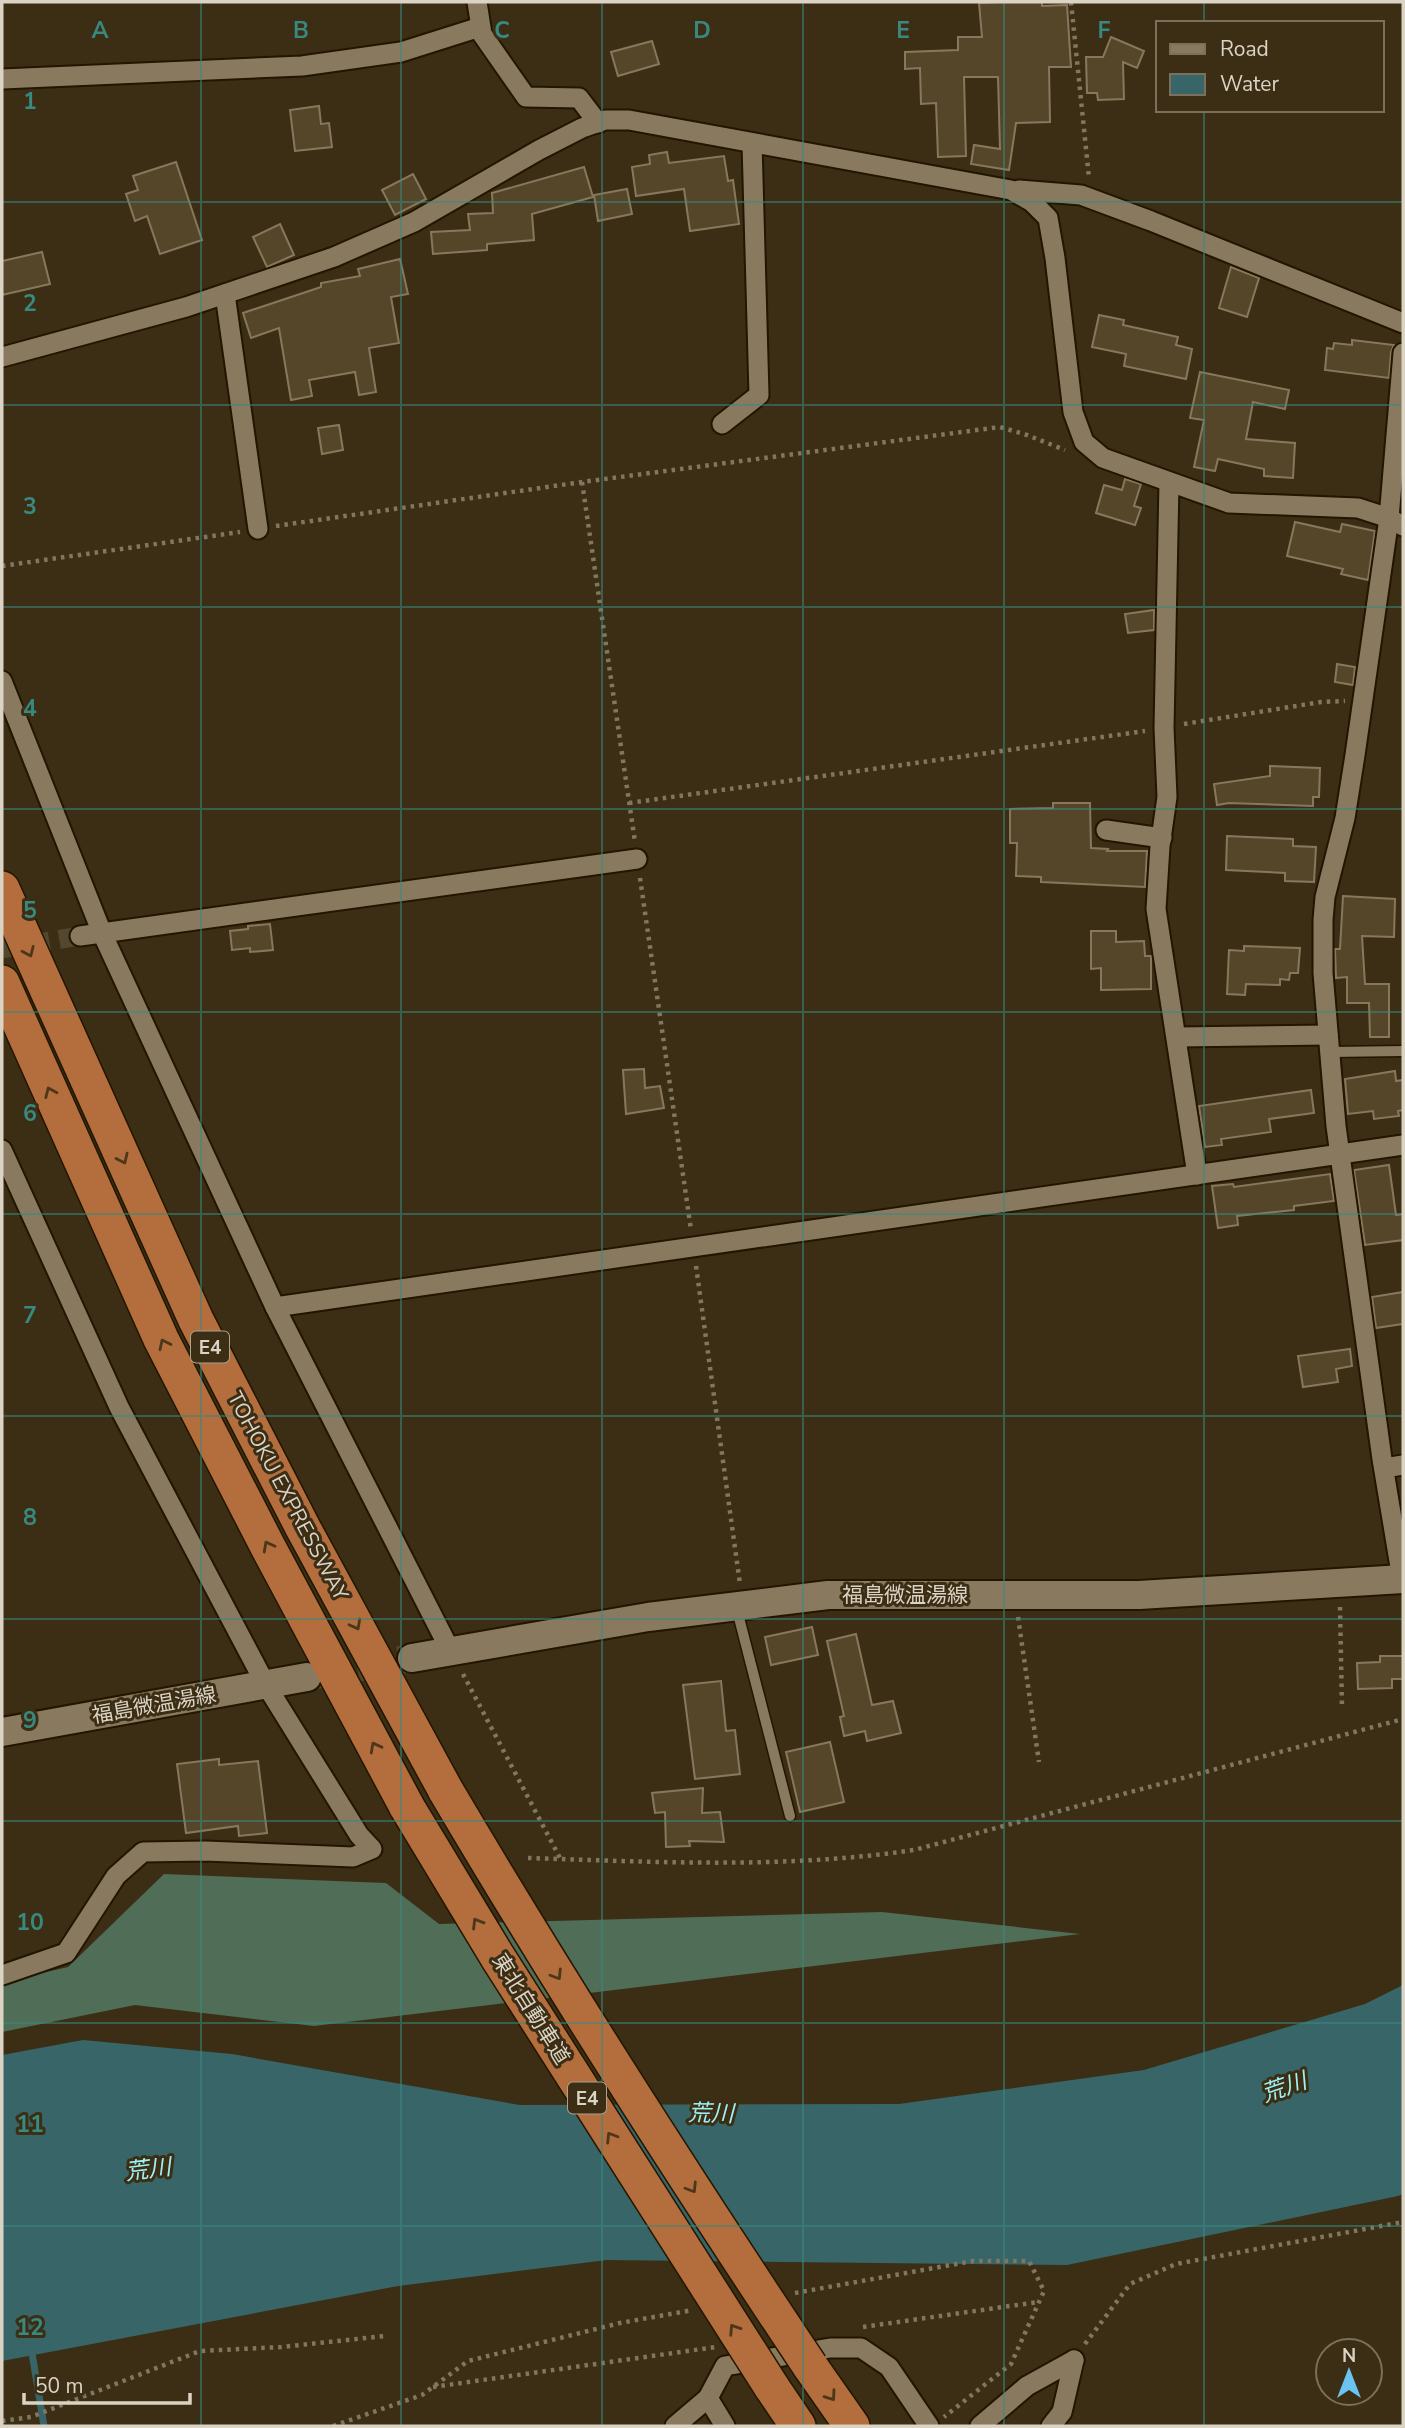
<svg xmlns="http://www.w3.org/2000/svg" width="1405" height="2428" font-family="'Nunito Sans','Noto Sans JP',sans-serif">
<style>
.forest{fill:#506e57}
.water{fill:#386568}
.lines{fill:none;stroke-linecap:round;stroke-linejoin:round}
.stream{stroke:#386568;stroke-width:7}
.building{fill:#564629;stroke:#87785d;stroke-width:2}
.street-tunnel{stroke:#53472f;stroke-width:19;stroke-dasharray:19 10;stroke-linecap:butt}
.secondary-tunnel{stroke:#53472f;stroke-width:28;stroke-dasharray:28 14;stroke-linecap:butt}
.lane-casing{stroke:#221600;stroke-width:13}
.street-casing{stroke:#221600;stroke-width:23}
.secondary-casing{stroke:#221600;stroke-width:32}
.highway-casing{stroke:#221600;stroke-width:38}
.path{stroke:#817661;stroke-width:4.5;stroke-dasharray:3.5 5;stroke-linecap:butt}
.lane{stroke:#897a5f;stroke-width:10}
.street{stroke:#897a5f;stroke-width:19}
.secondary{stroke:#897a5f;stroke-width:28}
.highway{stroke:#b46d3d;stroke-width:35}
.highway-bridge-casing{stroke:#221600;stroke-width:38;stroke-linecap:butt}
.highway-bridge{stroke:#b46d3d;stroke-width:35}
.oneway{stroke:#4d371b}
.grid{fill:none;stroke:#38897f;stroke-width:2;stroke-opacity:0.55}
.labels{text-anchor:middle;stroke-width:6;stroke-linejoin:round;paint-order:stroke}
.shield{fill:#3b2e15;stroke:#aba290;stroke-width:2}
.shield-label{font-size:19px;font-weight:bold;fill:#dbd3c4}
.street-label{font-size:21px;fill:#dbd3c4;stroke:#3b2e15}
.water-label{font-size:23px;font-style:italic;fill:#9ff1f5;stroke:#3b2e15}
.grid-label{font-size:23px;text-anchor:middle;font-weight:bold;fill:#38897f;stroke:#3b2e15;stroke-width:6;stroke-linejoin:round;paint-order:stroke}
</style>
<rect width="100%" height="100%" fill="#3b2e15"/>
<path class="forest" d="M164,1874L386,1883L439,1924L882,1912L1080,1934L314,2026L135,2005L2,2032V1982L68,1967Z"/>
<path class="water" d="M1403,1985V2194L1398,2196L1067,2265L607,2260L398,2286L2,2361V2055L83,2040L232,2054L520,2105L899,2104L1144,2070L1365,2004Z"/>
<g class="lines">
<path class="stream" d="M31,2347L44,2426"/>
</g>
<g class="building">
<path d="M1000,2H1042V6L1067,5L1071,67H1049L1050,122L1016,123L1009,170L971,164L974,145L1000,149L998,77H964L966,156L938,157L936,103L921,104L920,68L905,69V52L958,50V37H982L979,3Z"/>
<path d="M1111,37L1144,51L1137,68L1123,62L1124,99L1098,100L1097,93H1087L1086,57H1103Z"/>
<path d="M652,41L659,64L618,76L611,52Z"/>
<path d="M319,106L321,124L329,123L332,147L295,151L290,110Z"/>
<path d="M667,152L669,163L724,156L728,181L733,180L739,224L690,231L684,189L636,196L632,167L650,164L649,155Z"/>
<path d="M176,162L202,240L160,254L147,216L135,221L126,194L138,190L133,176Z"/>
<path d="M584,167L593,197L532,214L534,240L487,244V250L433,254L431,232L470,230L468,214L493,213L492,193Z"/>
<path d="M413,174L426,199L395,215L382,190Z"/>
<path d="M627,189L632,214L598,221L594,195Z"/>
<path d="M280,224L294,255L267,267L253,237Z"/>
<path d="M42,252L50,284L2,295V261Z"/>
<path d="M400,259L408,294L391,297L399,343L369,348L376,392L359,395L355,372L309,380L312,396L291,400L279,328L251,338L243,313L321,287V283L360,276L358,269Z"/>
<path d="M1231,267L1259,278L1247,317L1219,308Z"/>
<path d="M1099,315L1124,320L1123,325L1178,337L1176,345L1192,349L1186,379L1124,366L1126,354L1092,347Z"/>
<path d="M1352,340L1394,345L1391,352L1389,378L1325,370L1327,348L1333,349L1334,343L1352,345Z"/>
<path d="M1200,372L1289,390L1285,409L1253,402L1246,439L1295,443L1293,478L1264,476V469L1218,459L1215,471L1194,467L1204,420L1190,418Z"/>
<path d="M339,425L343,450L322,454L318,428Z"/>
<path d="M1125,479L1141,484L1134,506L1141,508L1135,525L1096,513L1104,485L1122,490Z"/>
<path d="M1295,522L1340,532L1342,524L1375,531L1368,580L1341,574L1343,569L1287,556Z"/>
<path d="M1154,610V630L1128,633L1125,614Z"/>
<path d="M1337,664L1355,667L1353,685L1335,682Z"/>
<path d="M1270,766L1320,768L1319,797H1313V806L1229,803L1217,805L1214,784L1270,776Z"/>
<path d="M1053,803H1090L1091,848L1108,849L1107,851H1147L1145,887L1041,882V877L1016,876L1017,843H1010V809L1053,808Z"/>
<path d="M1227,836L1293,839V846L1316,847L1314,882L1285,881V873L1226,870Z"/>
<path d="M1343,896L1395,899L1394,937L1362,936L1365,984H1389V1037H1370L1369,1003H1347V977L1336,978L1335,949H1340Z"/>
<path d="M270,924L273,950L250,952V948L232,950L230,931L248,929V926Z"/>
<path d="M1091,931H1116V942L1144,941L1145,956H1151V989L1101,990V968L1091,969Z"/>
<path d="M1244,946L1300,948L1298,973H1290L1289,980L1280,979V985L1246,984L1245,995L1227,994L1229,950L1244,951Z"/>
<path d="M644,1069L645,1088L660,1086L664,1108L626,1114L623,1070Z"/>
<path d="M1395,1071L1396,1081L1403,1080V1110L1398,1111L1399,1116L1374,1119L1373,1111L1348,1114L1345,1079Z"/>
<path d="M1311,1090L1314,1113L1269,1119L1271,1132L1221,1139L1222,1145L1205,1147L1199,1106Z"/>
<path d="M1389,1165L1396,1215L1403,1214V1240L1365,1245L1354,1170Z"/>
<path d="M1330,1174L1334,1201L1294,1206V1210L1237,1216L1238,1225L1218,1228L1212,1186L1233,1184L1234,1187Z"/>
<path d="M1403,1292V1324L1376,1328L1372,1297Z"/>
<path d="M1350,1349L1352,1366L1336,1369L1338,1382L1303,1387L1298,1356Z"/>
<path d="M812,1627L818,1655L771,1665L765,1637Z"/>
<path d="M856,1634L872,1705L893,1701L901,1733L867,1741L865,1731L844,1736L840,1717L844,1716L827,1641Z"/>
<path d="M1380,1656H1403V1679H1392V1688L1358,1689L1357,1663L1380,1662Z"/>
<path d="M721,1681L726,1731L735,1730L740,1774L695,1779L683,1685Z"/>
<path d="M830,1742L844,1802L800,1812L786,1752Z"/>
<path d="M219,1759V1765L258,1761L267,1833L239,1836L238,1826L186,1833L177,1764Z"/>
<path d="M703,1788L702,1813L720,1812L724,1842L689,1841L690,1846L666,1847L665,1812L655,1813L652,1793Z"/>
</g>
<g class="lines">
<path class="street-tunnel" d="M2,949L80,936"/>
<path class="secondary-tunnel" d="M316,1675L412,1658"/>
<g class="lane-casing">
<g id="lane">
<path d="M1330,1052L1403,1051"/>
<path d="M737,1610L790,1816"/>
</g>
</g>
<g class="street-casing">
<g id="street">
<path d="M477,2L482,34L526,97L579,98L598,123"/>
<path d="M2,79L302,66L401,52L480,27"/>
<path d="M1019,190L1081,195L1151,221L1403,323"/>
<path d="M225,294L258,529"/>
<path d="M2,357L186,307L334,257L414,222L539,150L582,128L605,120H629L1011,190L1032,202L1048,218L1055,258L1073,412L1084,442L1103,458L1229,503L1358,508L1389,518L1403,526"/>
<path d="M722,424L759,395L752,143"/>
<path d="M1169,483L1164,728L1167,797L1160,846L1156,909L1197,1175"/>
<path d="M2,681L102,933L275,1307L451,1652"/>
<path d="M1106,830L1162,838"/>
<path d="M80,936L637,859"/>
<path d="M1177,1037L1328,1035"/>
<path d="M2,1150L119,1407L266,1685L359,1835L372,1849L353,1857L205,1851L143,1852L116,1876L66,1953L2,1975"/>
<path d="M275,1307L1403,1145"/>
<path d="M1384,1468L1403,1465"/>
<path d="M1402,1579L1382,1459L1336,1126L1323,973V920L1325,897L1345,818L1355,755L1389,518L1403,353"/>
<path d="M708,2398L725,2366L830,2348H861L889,2367L929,2426"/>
<path d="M675,2426L708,2398L725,2426"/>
<path d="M980,2426L1027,2386L1074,2360"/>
<path d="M1051,2426L1062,2412L1074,2360"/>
</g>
</g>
<g class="secondary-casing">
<g id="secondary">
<path d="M412,1658L648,1617L828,1595H1139L1403,1579"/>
<path d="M2,1732L307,1677"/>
</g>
</g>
<g class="highway-casing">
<g id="highway">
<path d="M2,889L196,1320L303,1528L446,1791"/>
<path d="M2,983L161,1339L268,1547L407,1807"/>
<path d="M810,2366L852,2426"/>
<path d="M771,2386L798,2426"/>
</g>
</g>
<g class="path">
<path d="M1071,2L1089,178"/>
<path d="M582,482L635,842"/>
<path d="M276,526L582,482L1000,427L1027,435L1065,450"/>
<path d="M2,566L240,532"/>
<path d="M1184,724L1321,702L1345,701"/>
<path d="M629,803L1145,731"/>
<path d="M640,878L691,1230"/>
<path d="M696,1266L740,1584"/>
<path d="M1340,1607L1342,1708"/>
<path d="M1018,1617L1039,1762"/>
<path d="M463,1674L560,1858"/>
<path d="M528,1858C656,1862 786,1869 914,1850L1403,1719"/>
<path d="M795,2293L973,2261H1029L1044,2291L1011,2364L944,2417"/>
<path d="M863,2327L1038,2302"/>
<path d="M1085,2344L1130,2284L1176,2264L1403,2222"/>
<path d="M433,2387L716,2347"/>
<path d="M2,2421L31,2417L200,2351L281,2347L385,2336"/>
<path d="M333,2426L422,2395L468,2361L620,2323L693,2310"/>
</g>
<use href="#lane" class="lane"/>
<use href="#street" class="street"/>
<use href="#secondary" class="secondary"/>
<use href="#highway" class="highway"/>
<g class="highway-bridge-casing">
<g id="highway-bridge">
<path d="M446,1791C561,1986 684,2177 810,2366"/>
<path d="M407,1807L497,1956L771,2386"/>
</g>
</g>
<use href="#highway-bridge" class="highway-bridge"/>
</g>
<defs><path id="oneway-chevron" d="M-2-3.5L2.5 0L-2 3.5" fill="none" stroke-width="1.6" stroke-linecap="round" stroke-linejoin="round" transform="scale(1.75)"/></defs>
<g class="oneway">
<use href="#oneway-chevron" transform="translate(29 952) rotate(66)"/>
<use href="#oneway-chevron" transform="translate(50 1092) rotate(-114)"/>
<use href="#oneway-chevron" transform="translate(123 1159) rotate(65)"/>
<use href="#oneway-chevron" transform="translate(164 1344) rotate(-116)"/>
<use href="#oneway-chevron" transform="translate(268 1546) rotate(-118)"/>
<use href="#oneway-chevron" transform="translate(356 1625) rotate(62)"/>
<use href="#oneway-chevron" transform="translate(375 1747) rotate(-118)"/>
<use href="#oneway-chevron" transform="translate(477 1923) rotate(-121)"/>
<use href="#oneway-chevron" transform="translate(557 1975) rotate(58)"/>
<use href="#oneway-chevron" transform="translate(611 2137) rotate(-122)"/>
<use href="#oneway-chevron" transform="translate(692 2188) rotate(58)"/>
<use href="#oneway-chevron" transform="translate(734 2329) rotate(-123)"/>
<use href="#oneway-chevron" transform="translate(831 2396) rotate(55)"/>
</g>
<path class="grid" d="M201,2V2426M401,2V2426M602,2V2426M803,2V2426M1004,2V2426M1204,2V23M1204,110V2426M2,202H1403M2,405H1403M2,607H1403M2,809H1403M2,1012H1403M2,1214H1403M2,1416H1403M2,1619H1403M2,1821H1403M2,2023H1403M2,2226H1403"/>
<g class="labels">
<g class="shield">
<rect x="191" y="1331.5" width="38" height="31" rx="5"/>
<rect x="568" y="2082.5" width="38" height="31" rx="5"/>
</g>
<g class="shield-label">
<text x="210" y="1354">E4</text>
<text x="587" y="2105">E4</text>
</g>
<g class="street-label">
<text transform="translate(288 1496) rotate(62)" y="7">TOHOKU EXPRESSWAY</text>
<text x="905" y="1602">福島微温湯線</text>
<text transform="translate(154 1705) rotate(-10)" y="7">福島微温湯線</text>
<text transform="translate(531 2009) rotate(58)" y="7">東北自動車道</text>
</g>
<g class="water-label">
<text transform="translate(1284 2087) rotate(-19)" y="8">荒川</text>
<text transform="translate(711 2113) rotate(1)" y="8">荒川</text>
<text transform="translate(148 2169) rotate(-7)" y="8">荒川</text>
</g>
</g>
<g class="grid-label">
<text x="100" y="38">A</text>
<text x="301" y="38">B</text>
<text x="502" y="38">C</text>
<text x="702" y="38">D</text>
<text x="903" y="38">E</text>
<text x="1104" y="38">F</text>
<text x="30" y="109">1</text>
<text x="30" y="311">2</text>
<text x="30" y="514">3</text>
<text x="30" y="716">4</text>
<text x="30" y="918">5</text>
<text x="30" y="1121">6</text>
<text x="30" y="1323">7</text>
<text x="30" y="1525">8</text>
<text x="30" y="1728">9</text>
<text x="30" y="1930">10</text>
<text x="30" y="2132">11</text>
<text x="30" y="2335">12</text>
</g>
<rect width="1405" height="2428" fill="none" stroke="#dbd3c4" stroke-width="7"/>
<rect x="1156" y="21" width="228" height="91" fill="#3b2e15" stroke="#7b705b" stroke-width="2"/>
<rect x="1170" y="44" width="35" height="10" fill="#897a5f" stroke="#7b705b" stroke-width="2"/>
<text x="1220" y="56" font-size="21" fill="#dbd3c4">Road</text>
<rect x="1170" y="74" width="35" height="21" fill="#386568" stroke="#7b705b" stroke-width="2"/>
<text x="1220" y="91" font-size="21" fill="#dbd3c4">Water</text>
<g transform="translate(1349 2372)"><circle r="33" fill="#3b2e15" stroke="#7b705b" stroke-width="2"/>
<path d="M0-5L12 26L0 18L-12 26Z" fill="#6ac3f1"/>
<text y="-10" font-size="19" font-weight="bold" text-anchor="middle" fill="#dbd3c4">N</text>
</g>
<path d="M24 2393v10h166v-10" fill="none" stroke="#dbd3c4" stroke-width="3.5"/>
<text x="35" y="2393" font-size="21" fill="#dbd3c4" stroke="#3b2e15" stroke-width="5" paint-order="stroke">50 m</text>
</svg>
